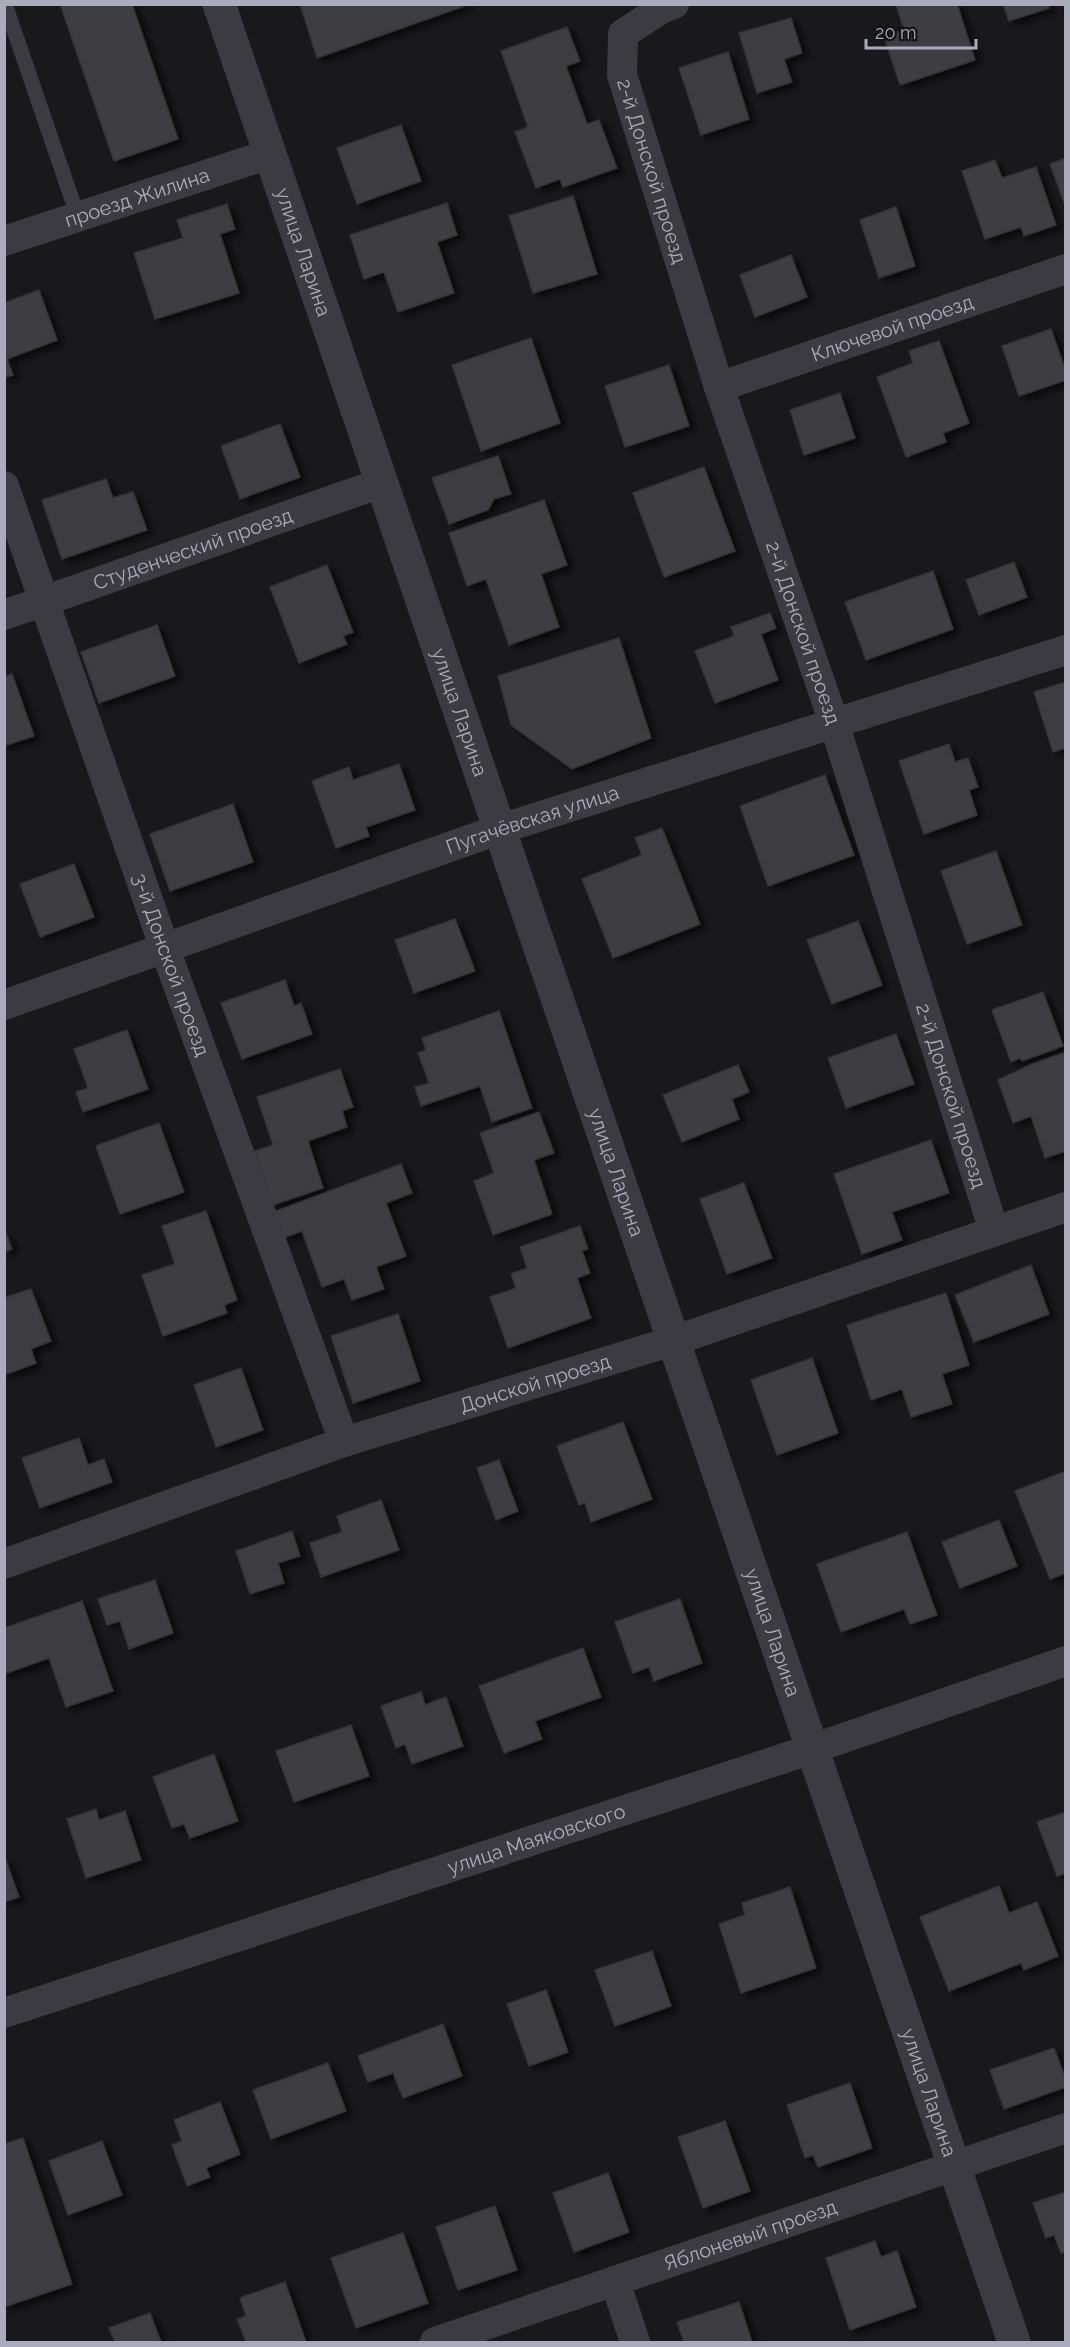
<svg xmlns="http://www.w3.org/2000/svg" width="1070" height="2347" font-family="Raleway,sans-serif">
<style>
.building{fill:#3e3e43;stroke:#343337;stroke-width:1.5;filter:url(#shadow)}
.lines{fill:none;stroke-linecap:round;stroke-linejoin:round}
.service{stroke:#3c3b42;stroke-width:15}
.minor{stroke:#3c3b42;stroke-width:30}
.tertiary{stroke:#3c3b42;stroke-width:33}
.labels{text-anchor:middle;stroke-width:4.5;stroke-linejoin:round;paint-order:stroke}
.street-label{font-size:20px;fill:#abacbb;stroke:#141416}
</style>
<defs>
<filter id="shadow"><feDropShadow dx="6" dy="4" stdDeviation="3" flood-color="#0009"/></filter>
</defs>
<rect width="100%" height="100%" fill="#19191b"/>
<g class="building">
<path d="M60,4H132L178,139L114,161Z"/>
<path d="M300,4H470L317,58Z"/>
<path d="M896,4H957L975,60L900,85L884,37L904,30Z"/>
<path d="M1003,4H1047L1049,8L1009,21Z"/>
<path d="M791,18L802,53L784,59L792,82L757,93L739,33Z"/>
<path d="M567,27L580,61L566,66L587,124L599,120L617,168L563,187L560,179L536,188L515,132L528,127L501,51Z"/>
<path d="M728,52L749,119L701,135L679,68Z"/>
<path d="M401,125L421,181L357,204L337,148Z"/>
<path d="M1066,158V208L1050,164Z"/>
<path d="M995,160L1002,178L1036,167L1056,225L1024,236L1021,227L985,239L962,171Z"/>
<path d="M573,196L597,274L533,293L509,216Z"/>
<path d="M447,203L457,235L437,242L454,293L398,312L384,272L364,279L350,235Z"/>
<path d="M227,204L235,229L220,234L239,293L155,319L134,253L183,238L177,220Z"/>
<path d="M896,207L915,266L879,278L860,220Z"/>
<path d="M791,255L807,297L755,317L740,275Z"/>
<path d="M39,290L57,340L7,359L13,375L4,378V303Z"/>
<path d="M1051,329L1066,372V380L1019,396L1002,346Z"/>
<path d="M531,338L560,423L481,451L452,365Z"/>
<path d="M939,341L969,423L943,433L946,442L906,457L877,377L913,363L909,351Z"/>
<path d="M669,365L689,426L625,447L605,386Z"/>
<path d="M840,393L855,438L804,455L790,410Z"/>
<path d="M280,424L300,477L240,499L221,446Z"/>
<path d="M498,456L511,494L494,499L488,510L449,524L432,478Z"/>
<path d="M704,467L735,551L664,577L633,493Z"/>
<path d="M106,479L113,498L133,492L147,530L62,559L42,500Z"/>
<path d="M544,500L567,565L541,574L559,627L509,645L486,579L467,586L449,533Z"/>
<path d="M1014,562L1027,597L979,615L966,580Z"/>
<path d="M327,565L353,632L343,636L347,644L299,663L270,587Z"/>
<path d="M933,571L953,629L866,660L845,602Z"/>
<path d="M770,613L776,628L761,634L778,680L715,703L695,651L734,636L731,627Z"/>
<path d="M157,625L175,676L99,703L81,652Z"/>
<path d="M619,638L651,738L572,769L511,725L498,676Z"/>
<path d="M12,674L34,736L4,746V677Z"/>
<path d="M1066,682V748L1053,752L1034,692Z"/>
<path d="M949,744L955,762L968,758L978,787L969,790L977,815L924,834L899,761Z"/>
<path d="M399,764L415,810L366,827L369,836L336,848L312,781L349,767L353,780Z"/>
<path d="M825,775L854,855L768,886L740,806Z"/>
<path d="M233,804L253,862L170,891L150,834Z"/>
<path d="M662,828L700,924L613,958L582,879L642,855L635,838Z"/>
<path d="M996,851L1022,925L967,944L941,871Z"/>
<path d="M74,864L94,917L40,937L20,884Z"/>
<path d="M455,919L475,971L414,993L395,940Z"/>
<path d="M858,921L882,985L832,1004L807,940Z"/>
<path d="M285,980L294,1006L301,1003L312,1034L242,1059L221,1003Z"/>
<path d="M1043,992L1063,1046L1022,1061L1020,1058L1011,1062L992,1010Z"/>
<path d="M499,1011L532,1108L492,1122L480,1086L421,1106L415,1087L429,1083L418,1053L426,1050L422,1038Z"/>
<path d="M127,1030L148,1089L83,1112L76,1092L88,1088L74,1049Z"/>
<path d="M896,1034L914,1084L846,1108L828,1058Z"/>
<path d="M1066,1052V1151L1045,1158L1031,1116L1013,1123L998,1080L1032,1064Z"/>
<path d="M738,1065L749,1092L732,1099L739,1119L682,1142L663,1095Z"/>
<path d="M340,1069L353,1107L342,1111L347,1127L308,1141L323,1188L273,1205L255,1151L273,1145L257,1097Z"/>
<path d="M539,1112L554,1153L534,1160L552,1214L493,1235L474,1181L494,1173L480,1133Z"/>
<path d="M159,1123L184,1192L120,1214L96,1146Z"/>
<path d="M931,1140L949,1193L892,1212L902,1240L862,1254L834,1174Z"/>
<path d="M401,1164L412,1193L386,1203L406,1256L376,1267L384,1289L352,1300L344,1279L322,1287L302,1231L283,1238L274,1212Z"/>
<path d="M744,1183L772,1258L727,1274L700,1199Z"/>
<path d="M206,1211L237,1300L224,1305L227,1313L163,1336L142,1275L175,1264L162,1226Z"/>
<path d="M580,1226L588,1249L582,1251L590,1273L577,1278L591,1318L508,1348L490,1297L516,1288L511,1274L527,1268L520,1247Z"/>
<path d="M4,1228L12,1249L4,1252Z"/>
<path d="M1031,1265L1049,1314L974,1342L955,1295Z"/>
<path d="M31,1289L51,1341L31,1349L36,1363L4,1375V1298Z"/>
<path d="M946,1293L969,1365L942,1374L952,1404L911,1417L902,1389L871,1400L847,1325Z"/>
<path d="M398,1314L420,1381L353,1403L331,1336Z"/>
<path d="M812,1358L838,1433L777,1455L751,1380Z"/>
<path d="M241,1368L263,1430L216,1447L194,1385Z"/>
<path d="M623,1422L652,1499L591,1522L585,1503L579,1505L557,1446Z"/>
<path d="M79,1438L88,1465L104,1459L112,1482L40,1508L22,1458Z"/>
<path d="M499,1460L518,1511L496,1520L477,1468Z"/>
<path d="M1066,1471V1573L1050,1579L1015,1491Z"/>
<path d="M381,1500L399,1550L321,1577L310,1543L342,1532L337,1516Z"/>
<path d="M999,1520L1017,1566L960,1588L942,1542Z"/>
<path d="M292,1531L300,1556L278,1563L284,1583L250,1594L236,1551Z"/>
<path d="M907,1532L937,1615L910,1624L904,1609L841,1632L817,1564Z"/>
<path d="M155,1580L173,1633L129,1649L120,1621L107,1625L98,1599Z"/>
<path d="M680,1599L702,1663L654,1681L649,1667L633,1673L615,1622Z"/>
<path d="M82,1601L113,1691L66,1707L49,1658L4,1674V1628Z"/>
<path d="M583,1648L601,1697L535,1721L542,1739L504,1753L479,1686Z"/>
<path d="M421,1692L425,1705L446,1697L463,1746L412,1764L405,1744L396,1748L381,1706Z"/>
<path d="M351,1725L369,1776L294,1802L276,1751Z"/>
<path d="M214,1754L238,1821L190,1838L184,1824L172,1828L153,1777Z"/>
<path d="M96,1809L99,1820L125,1811L141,1860L86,1878L67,1819Z"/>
<path d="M1066,1812V1873L1057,1876L1037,1822Z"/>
<path d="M4,1855L19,1897L4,1902Z"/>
<path d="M999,1886L1009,1913L1037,1902L1058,1956L1024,1970L1021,1963L949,1991L920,1917Z"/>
<path d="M790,1887L816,1968L741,1993L719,1924L745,1915L742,1903Z"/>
<path d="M652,1951L671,2006L615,2026L595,1970Z"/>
<path d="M546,1990L568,2052L529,2066L507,2004Z"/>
<path d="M443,2024L462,2076L403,2098L393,2073L368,2082L358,2056Z"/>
<path d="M1054,2048L1066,2080V2087L1004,2109L990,2070Z"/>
<path d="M328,2063L346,2111L271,2139L253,2090Z"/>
<path d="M850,2083L872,2148L818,2167L813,2155L805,2158L787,2105Z"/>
<path d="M220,2102L240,2154L206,2168L210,2177L187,2186L172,2145L182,2141L174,2120Z"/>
<path d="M725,2121L750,2191L703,2208L678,2137Z"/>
<path d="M23,2138L72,2284L4,2307V2144Z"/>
<path d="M102,2141L122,2195L68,2215L49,2161Z"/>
<path d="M608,2173L629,2232L574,2252L553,2193Z"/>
<path d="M1066,2192V2252L1061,2253L1054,2235L1046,2238L1033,2203Z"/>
<path d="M495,2206L517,2270L458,2290L436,2227Z"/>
<path d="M403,2233L428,2303L356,2328L331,2258Z"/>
<path d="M875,2241L881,2257L897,2251L916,2307L850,2330L826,2258Z"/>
<path d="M285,2282L306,2342H246L237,2319L246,2316L240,2298Z"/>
<path d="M739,2302L752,2342H684L677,2322Z"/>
<path d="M150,2313L161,2342H115L109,2328Z"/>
</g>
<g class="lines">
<path class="service" d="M5,4L78,217"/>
<g class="minor">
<path id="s1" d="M674,4L661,9L623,34L622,75L719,387L834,723L994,1231"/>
<path id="s2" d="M4,241L270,154"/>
<path id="s3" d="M719,387L1066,269"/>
<path id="s4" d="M4,486L165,949L344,1442"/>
<path id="s5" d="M4,615L381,483"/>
<path id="s6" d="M4,1005L500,829L1066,650"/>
<path id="s7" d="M4,1564L344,1442L673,1341L1066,1207"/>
<path id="s8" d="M4,2013L812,1749L1066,1661"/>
<path d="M615,2281L635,2342"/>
<path id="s9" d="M435,2342L1066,2128"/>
</g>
<path class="tertiary" id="s10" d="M219,4L1014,2342"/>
</g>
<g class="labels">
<g class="street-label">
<text dy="7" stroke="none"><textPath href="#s1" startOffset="201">2-й Донской проезд</textPath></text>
<text dy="7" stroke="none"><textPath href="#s2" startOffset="140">проезд Жилина</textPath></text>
<text dy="7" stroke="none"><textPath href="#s10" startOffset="262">улица Ларина</textPath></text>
<text dy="7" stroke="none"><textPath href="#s3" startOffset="183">Ключевой проезд</textPath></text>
<text dy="7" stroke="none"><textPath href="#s5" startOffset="200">Студенческий проезд</textPath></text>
<text dy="7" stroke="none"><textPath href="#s1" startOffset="687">2-й Донской проезд</textPath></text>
<text dy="7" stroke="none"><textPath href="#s10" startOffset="748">улица Ларина</textPath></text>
<text dy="7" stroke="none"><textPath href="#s6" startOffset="560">Пугачёвская улица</textPath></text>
<text dy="7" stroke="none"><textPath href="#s4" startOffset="507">3-й Донской проезд</textPath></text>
<text dy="7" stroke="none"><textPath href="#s1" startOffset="1173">2-й Донской проезд</textPath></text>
<text dy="7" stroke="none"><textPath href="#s10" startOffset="1234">улица Ларина</textPath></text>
<text dy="7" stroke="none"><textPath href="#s7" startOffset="561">Донской проезд</textPath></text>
<text dy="7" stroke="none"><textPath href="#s10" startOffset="1720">улица Ларина</textPath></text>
<text dy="7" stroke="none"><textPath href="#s8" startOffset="560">улица Маяковского</textPath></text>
<text dy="7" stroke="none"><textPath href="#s10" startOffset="2206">улица Ларина</textPath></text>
<text dy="7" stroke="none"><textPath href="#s9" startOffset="333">Яблоневый проезд</textPath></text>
</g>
</g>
<rect width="1070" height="2347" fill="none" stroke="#abacbb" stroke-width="12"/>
<path d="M866 39v9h110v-9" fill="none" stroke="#abacbb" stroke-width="3"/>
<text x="875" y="39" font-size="18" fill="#abacbb" stroke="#141416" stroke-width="4.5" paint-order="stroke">20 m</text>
</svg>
